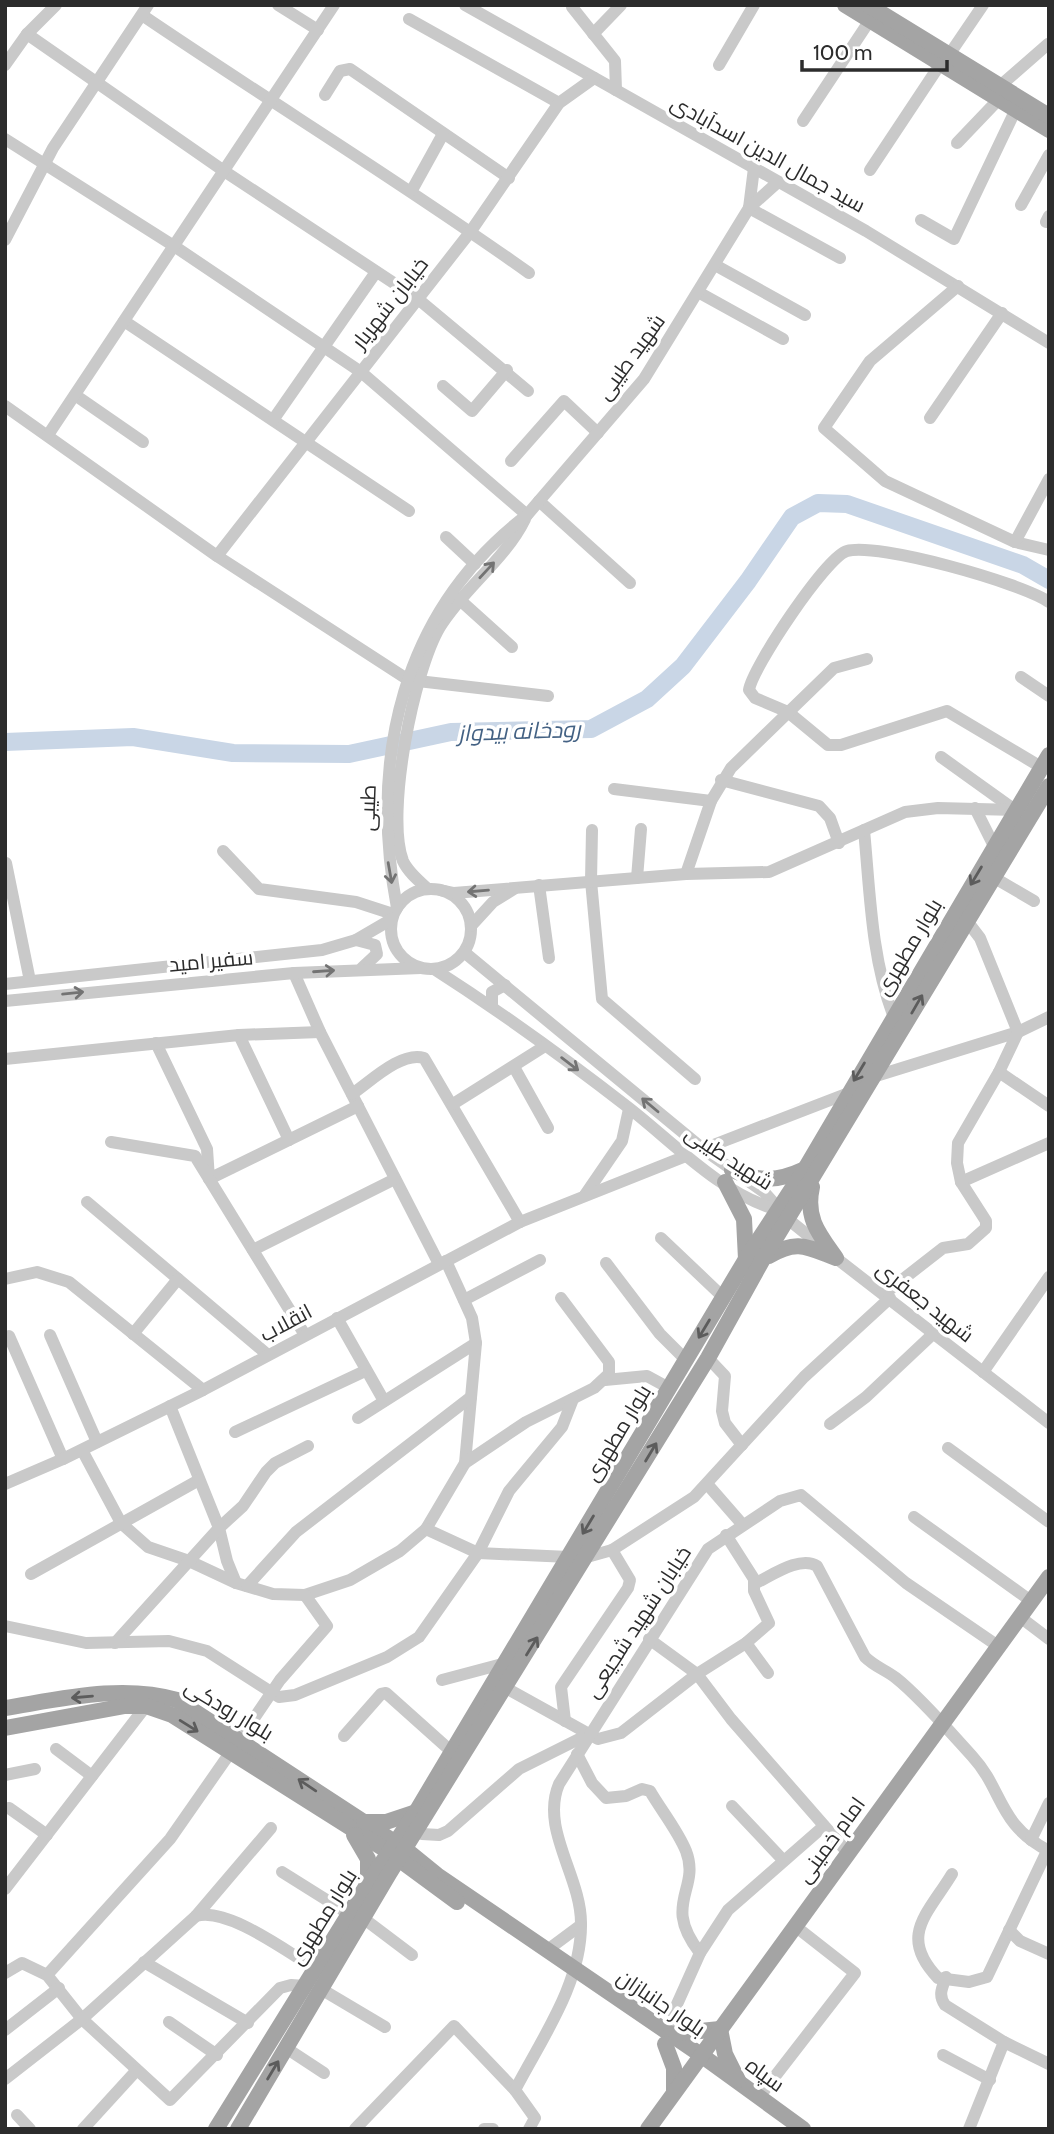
<svg xmlns="http://www.w3.org/2000/svg" width="1054" height="2134" font-family="Cabin,Cairo,sans-serif">
<style>
.lines{fill:none;stroke-linecap:round;stroke-linejoin:round}
.river{stroke:#c9d6e6;stroke-width:18}
.minor{stroke:#c9c9c9;stroke-width:12}
.major{stroke:#a4a4a4;stroke-width:16}
.oneway{stroke:#737373}
.oneway2{stroke:#5c5c5c}
.labels{text-anchor:middle;stroke-width:7;stroke-linejoin:round;paint-order:stroke}
.street-label{font-size:21px;fill:#2c2c2c;stroke:#fff}
.water-label{font-size:23px;font-style:italic;fill:#446284;stroke:#fff}
</style>
<rect width="100%" height="100%" fill="#fff"/>
<g class="lines">
<path class="river" d="M5,742L133,737L233,753L349,754L451,732L591,729L647,699L683,666L748,581L792,517L818,503L847,504L1023,565L1049,580"/>
<g class="minor">
<path d="M278,5L318,30"/>
<path d="M465,5L866,231L1049,343"/>
<path d="M572,7L615,61L616,90"/>
<path d="M142,15C270,102 403,183 529,273"/>
<path d="M409,19L559,103"/>
<path d="M27,34L224,171L418,299L528,391"/>
<path d="M593,34L621,5"/>
<path d="M949,55L983,5"/>
<path d="M5,65L27,34L56,5"/>
<path d="M719,65L754,5"/>
<path d="M1001,85L1048,44"/>
<path d="M325,95L340,71L350,69L509,178"/>
<path d="M803,121L870,20"/>
<path d="M5,139L174,246L361,372L527,515"/>
<path d="M957,143L1000,98"/>
<path d="M870,170L941,63"/>
<path d="M412,190L443,134"/>
<path d="M1021,205L1049,155"/>
<path d="M749,208L840,258"/>
<path d="M749,208L754,168"/>
<path d="M921,220L954,239L1016,109"/>
<path d="M1046,222L1049,216"/>
<path d="M5,240L53,148L148,5"/>
<path d="M715,265L805,315"/>
<path d="M958,286L870,361L824,428L885,481L1015,542L1049,550"/>
<path d="M698,292L783,339"/>
<path d="M124,321L409,511"/>
<path d="M443,386L472,411L507,370"/>
<path d="M75,395L143,442"/>
<path d="M5,406L217,556L407,679"/>
<path d="M930,418L1002,313"/>
<path d="M273,420L376,272"/>
<path d="M48,435L334,5"/>
<path d="M511,461L564,401L598,433"/>
<path d="M539,501L630,583"/>
<path d="M446,537L475,564"/>
<path d="M1015,542L1049,479"/>
<path d="M217,556L471,231L559,103L594,78"/>
<path d="M461,601L512,647"/>
<path d="M1021,677L1049,696"/>
<path d="M418,681L548,696"/>
<path d="M941,757L1015,810"/>
<path d="M1041,767L947,711L841,745H828L788,712L755,698L749,690C752,668 826,557 847,551C877,542 1022,583 1049,602"/>
<path d="M721,780L819,806L830,818L839,843"/>
<path d="M614,789L711,801"/>
<path d="M975,808L994,846"/>
<path d="M592,830L591,881L602,999L695,1079"/>
<path d="M864,830C870,892 871,956 893,1015"/>
<path d="M223,851L259,889L356,902L393,914"/>
<path d="M6,863L30,981"/>
<path d="M686,874L711,801L731,768L834,668L867,659"/>
<path d="M993,877L1034,901"/>
<path d="M637,878L641,829"/>
<path d="M539,885L549,958"/>
<path d="M428,889C419,881 408,872 403,861C385,814 414,670 440,627C464,588 505,560 525,519"/>
<circle cx="431" cy="929" r="40"/>
<path d="M440,890L454,893L686,874L769,872L905,812L938,808L1016,810"/>
<path d="M397,908C369,759 401,611 527,515L644,379L749,208L778,182"/>
<path d="M471,926L493,902L514,889"/>
<path d="M356,940L375,945L377,954L362,968"/>
<path d="M464,952L703,1149L764,1192L789,1220L836,1258L1049,1423"/>
<path d="M434,969C501,1012 566,1059 629,1108C675,1144 721,1194 778,1210"/>
<path d="M294,973L320,1032L439,1264"/>
<path d="M5,984L322,950L356,940L392,919"/>
<path d="M5,1001L294,973L421,968"/>
<path d="M492,1007V992L505,985"/>
<path d="M239,1035L289,1140"/>
<path d="M156,1043L207,1149L209,1179L358,1106"/>
<path d="M5,1059L239,1035L320,1032"/>
<path d="M514,1067L548,1128"/>
<path d="M999,1072L1049,1106"/>
<path d="M876,1076L1018,1032L1049,1017"/>
<path d="M352,1094C370,1082 401,1051 424,1058L520,1222"/>
<path d="M453,1104L545,1046"/>
<path d="M111,1142L195,1156L305,1335"/>
<path d="M703,1149L846,1094"/>
<path d="M961,1182L1049,1143"/>
<path d="M585,1195L622,1141L629,1109"/>
<path d="M87,1202L268,1355"/>
<path d="M661,1238L723,1297"/>
<path d="M253,1250L395,1179"/>
<path d="M606,1263L660,1334L686,1360"/>
<path d="M5,1279L37,1272L69,1282L203,1390"/>
<path d="M884,1294L943,1248L968,1244L986,1228V1221L961,1182L957,1163L958,1143L999,1072L1018,1032L980,938L967,921"/>
<path d="M464,1300L540,1260"/>
<path d="M337,1318L384,1401"/>
<path d="M133,1334L178,1279"/>
<path d="M50,1335L97,1442"/>
<path d="M9,1336L63,1459"/>
<path d="M708,1358L725,1376L722,1411L725,1423L742,1445"/>
<path d="M983,1372L1049,1277"/>
<path d="M605,1380L647,1376L669,1388"/>
<path d="M170,1406L219,1528L227,1561L236,1583"/>
<path d="M358,1418L476,1343"/>
<path d="M830,1424L866,1397L934,1333"/>
<path d="M235,1432L365,1371"/>
<path d="M948,1448L1049,1522"/>
<path d="M82,1450L121,1523L148,1547L189,1561L236,1583L273,1594L305,1595L350,1580L400,1551L426,1529L465,1463L476,1343L472,1318L446,1261"/>
<path d="M465,1463L526,1422L594,1388L609,1374V1362L561,1298"/>
<path d="M5,1484L63,1459L203,1390L520,1222L686,1156"/>
<path d="M708,1485L742,1524"/>
<path d="M914,1517L1031,1601"/>
<path d="M426,1529L478,1553L569,1557"/>
<path d="M587,1557L612,1550L694,1497L804,1377L890,1298"/>
<path d="M31,1574L199,1480"/>
<path d="M754,1584C771,1576 800,1555 817,1566L865,1657C875,1667 886,1670 896,1678C920,1697 951,1733 972,1756C1004,1791 997,1824 1049,1851"/>
<path d="M247,1586L296,1532L471,1397"/>
<path d="M1020,1617L1049,1639"/>
<path d="M5,1626L86,1643L169,1641L207,1651L279,1697L295,1695L387,1657L419,1637L478,1553L509,1491L562,1427L573,1399"/>
<path d="M649,1639L697,1674L731,1719L848,1853"/>
<path d="M115,1643L219,1528L243,1506L266,1472L275,1463L308,1446"/>
<path d="M746,1643L768,1673"/>
<path d="M442,1680L506,1663"/>
<path d="M506,1688L598,1739L621,1733L697,1674L746,1643L769,1623L754,1591V1579L726,1535"/>
<path d="M565,1721L561,1687L628,1588L630,1580L612,1550"/>
<path d="M344,1736L381,1694L386,1693L452,1752"/>
<path d="M240,1739L280,1680L327,1626L305,1595"/>
<path d="M56,1749L92,1776"/>
<path d="M577,1754L592,1783L606,1798L626,1796L642,1789L650,1791C661,1810 678,1831 686,1851C701,1890 661,1903 700,1953"/>
<path d="M5,1775L35,1769"/>
<path d="M732,1806L783,1860"/>
<path d="M9,1808L47,1835"/>
<path d="M422,1834L439,1835L448,1831L519,1769L589,1734"/>
<path d="M1031,1840L1049,1803"/>
<path d="M282,1872L349,1914"/>
<path d="M952,1874C927,1915 898,1936 938,1978L969,1982L987,1977L1047,1851"/>
<path d="M5,1889L146,1706"/>
<path d="M196,1916L271,1828"/>
<path d="M363,1918L412,1955"/>
<path d="M1009,1930L1020,1941L1049,1954"/>
<path d="M546,1951L581,1925"/>
<path d="M144,1962L248,2023"/>
<path d="M5,1973L22,1963L47,1975L82,2019L170,2100L280,1988L291,1985L305,1986"/>
<path d="M47,1975L170,1839L230,1753"/>
<path d="M946,1977C942,1988 938,1995 945,2005L1004,2042L1049,2064"/>
<path d="M321,1989L385,2027"/>
<path d="M169,2022L217,2055"/>
<path d="M5,2030L59,1988"/>
<path d="M665,2031L700,1953L728,1910L824,1826"/>
<path d="M286,2048L324,2073"/>
<path d="M943,2055L990,2080"/>
<path d="M5,2079L82,2019L196,1916C228,1907 287,1952 316,1969"/>
<path d="M759,2097L855,1973L795,1926"/>
<path d="M17,2115L30,2129"/>
<path d="M83,2129L136,2071"/>
<path d="M355,2129L454,2026L515,2090"/>
<path d="M484,2129H493"/>
<path d="M529,2129L535,2118L515,2090C542,2038 582,1983 581,1923C581,1876 540,1829 559,1784L708,1549L780,1501L801,1495L906,1583L998,1646"/>
<path d="M969,2129L1004,2042"/>
</g>
<g class="major">
<path d="M845,5L1049,130"/>
<path d="M868,5L1049,116"/>
<path d="M732,1170C760,1182 777,1182 805,1169"/>
<path d="M725,1182L744,1219L746,1259"/>
<path d="M769,1256C797,1239 807,1247 836,1258C819,1234 805,1218 812,1187"/>
<path d="M5,1708C61,1699 122,1684 177,1700L405,1849L437,1875L701,2055L803,2129"/>
<path d="M5,1728L125,1706H146L172,1715L389,1852L457,1902"/>
<path d="M364,1822H386L416,1812"/>
<path d="M354,1835L368,1859V1882"/>
<path d="M671,2034L720,2029L725,2054L738,2080"/>
<path d="M665,2044L674,2068V2092"/>
<path d="M216,2129L367,1885L416,1812L746,1259L805,1169L1049,755"/>
<path d="M238,2129L389,1874L708,1358L763,1259L1049,786"/>
<path d="M648,2129L1049,1577"/>
</g>
</g>
<defs><path id="oneway-shaft" d="M-6 0H5M1.5-3L5.5 0L1.5 3" fill="none" stroke-width="1.6" stroke-linecap="round" stroke-linejoin="round" transform="scale(1.75)"/></defs>
<g class="oneway">
<use href="#oneway-shaft" transform="translate(487 570) rotate(-47)"/>
<use href="#oneway-shaft" transform="translate(390 873) rotate(80)"/>
<use href="#oneway-shaft" transform="translate(478 891) rotate(175)"/>
<use href="#oneway-shaft" transform="translate(324 971) rotate(-4)"/>
<use href="#oneway-shaft" transform="translate(73 993) rotate(-6)"/>
<use href="#oneway-shaft" transform="translate(570 1064) rotate(37)"/>
<use href="#oneway-shaft" transform="translate(650 1105) rotate(-140)"/>
</g>
<g class="oneway2">
<use href="#oneway-shaft" transform="translate(976 876) rotate(121)"/>
<use href="#oneway-shaft" transform="translate(917 1004) rotate(-60)"/>
<use href="#oneway-shaft" transform="translate(859 1072) rotate(121)"/>
<use href="#oneway-shaft" transform="translate(704 1329) rotate(121)"/>
<use href="#oneway-shaft" transform="translate(651 1452) rotate(-59)"/>
<use href="#oneway-shaft" transform="translate(588 1525) rotate(121)"/>
<use href="#oneway-shaft" transform="translate(532 1646) rotate(-58)"/>
<use href="#oneway-shaft" transform="translate(82 1697) rotate(175)"/>
<use href="#oneway-shaft" transform="translate(189 1726) rotate(32)"/>
<use href="#oneway-shaft" transform="translate(307 1785) rotate(-146)"/>
<use href="#oneway-shaft" transform="translate(273 2070) rotate(-59)"/>
</g>
<g class="labels">
<g class="street-label">
<text transform="translate(768 154) rotate(29)" y="7">سید جمال الدین اسدآبادی</text>
<text transform="translate(390 303) rotate(-52)" y="7">خیابان شهریار</text>
<text transform="translate(631 357) rotate(-54)" y="7">شهید طیبی</text>
<text transform="translate(368 808) rotate(-88)" y="7">طیبی</text>
<text transform="translate(909 947) rotate(-59)" y="7">بلوار مطهری</text>
<text transform="translate(211 961) rotate(-5)" y="7">سفیر امید</text>
<text transform="translate(729 1158) rotate(33)" y="7">شهید طیبی</text>
<text transform="translate(925 1302) rotate(38)" y="7">شهید جعفری</text>
<text transform="translate(286 1323) rotate(-28)" y="7">انقلاب</text>
<text transform="translate(618 1433) rotate(-59)" y="7">بلوار مطهری</text>
<text transform="translate(638 1622) rotate(-57)" y="7">خیابان شهید شجیعی</text>
<text transform="translate(229 1710) rotate(31)" y="7">بلوار رودکی</text>
<text transform="translate(831 1840) rotate(-54)" y="7">امام خمینی</text>
<text transform="translate(323 1917) rotate(-58)" y="7">بلوار مطهری</text>
<text transform="translate(661 2003) rotate(34)" y="7">بلوار جانبازان</text>
<text transform="translate(765 2075) rotate(36)" y="7">سپاه</text>
</g>
<g class="water-label">
<text transform="translate(519 731) rotate(-2)" y="8">رودخانه بیدواز</text>
</g>
</g>
<rect width="1054" height="2134" fill="none" stroke="#2c2c2c" stroke-width="14"/>
<path d="M802 60v10h145v-10" fill="none" stroke="#2c2c2c" stroke-width="3.5"/>
<text x="813" y="60" font-size="21" fill="#2c2c2c" stroke="#ffffff" stroke-width="5" paint-order="stroke">100 m</text>
</svg>
